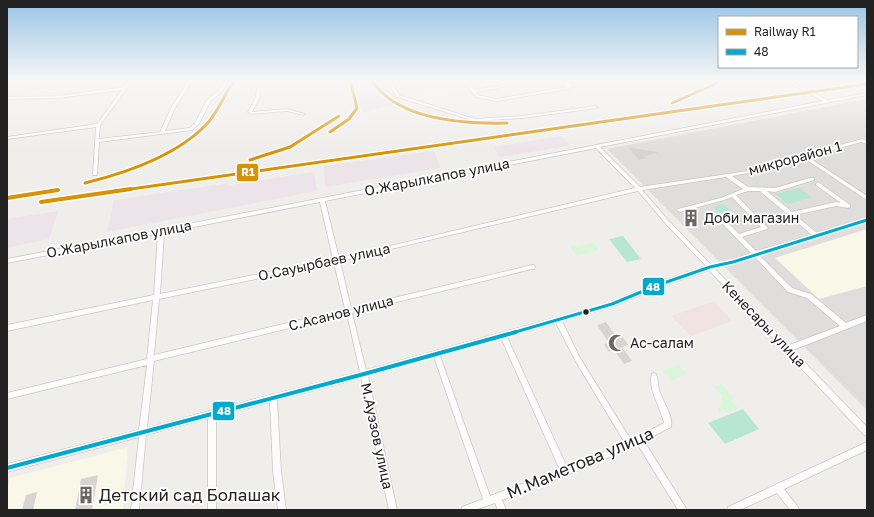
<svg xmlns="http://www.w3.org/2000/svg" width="874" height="517" font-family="'Golos Text',sans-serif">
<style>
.residential{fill:#dfdedc}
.commercial{fill:#f1e3e1}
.industrial{fill:#ede4e9}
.education{fill:#f8f7e8}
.park{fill:#daf5da}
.pitch{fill:#b7e6d2}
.building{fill:#d7d4d2}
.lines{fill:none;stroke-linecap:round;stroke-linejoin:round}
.street-casing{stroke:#c9c8c7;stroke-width:1.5}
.street{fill:#fdfcfc;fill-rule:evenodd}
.bus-1-far1-casing{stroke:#fff;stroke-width:6}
.bus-1-casing{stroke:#fff;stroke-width:7}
.bus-1-far1{stroke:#00a9ce;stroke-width:3}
.bus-1{stroke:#00a9ce;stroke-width:4}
.rail-1-far1-casing{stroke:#fff;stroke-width:5.5}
.rail-1-casing{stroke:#fff;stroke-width:7}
.rail-1-far1{stroke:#d79205;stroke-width:3}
.rail-1{stroke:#d79205;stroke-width:4}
.bus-dot{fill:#222;stroke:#fff;stroke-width:1.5}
.labels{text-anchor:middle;stroke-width:3.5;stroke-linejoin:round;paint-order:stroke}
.street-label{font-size:14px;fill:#222;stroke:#fff}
.poi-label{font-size:14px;fill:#222;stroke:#fff;text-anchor:start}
.near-street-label{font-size:17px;fill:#222;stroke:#fff}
.near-poi-label{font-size:17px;fill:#222;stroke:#fff;text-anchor:start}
.line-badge{stroke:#fff;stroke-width:1.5}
.badge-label{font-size:11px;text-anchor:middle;font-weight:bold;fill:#fff}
</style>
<rect width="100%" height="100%" fill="#f0eeeb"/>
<path class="residential" d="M867,99V410L607,149Z"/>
<path class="commercial" d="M714,301L732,321L691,336L671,316Z"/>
<g class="industrial">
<path d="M323,80H386L401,101L364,113L351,91Z"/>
<path d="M389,80H436L445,89L399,96Z"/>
<path d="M813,80H867L818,86Z"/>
<path d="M561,136L570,146L499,157L494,147Z"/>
<path d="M434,151L440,168L325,187L324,166Z"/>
<path d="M314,172L317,191L107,232L114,200L229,183L230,185Z"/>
<path d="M58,211L49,239L7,248V219Z"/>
</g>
<g class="education">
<path d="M867,229V286L819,299L775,258Z"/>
<path d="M128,447L123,510H7V491L10,478Z"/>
</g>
<g class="park">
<path d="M594,243L599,250L576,256L570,245L577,246Z"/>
<path d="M678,364L686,374L672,381L663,371Z"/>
<path d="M721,384L734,398L731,400L738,408L727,413L724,410L718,413L722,396L714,387Z"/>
</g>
<g class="pitch">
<path d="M799,188L812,197L788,204L776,194Z"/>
<path d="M724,204L743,223L731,226L713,207Z"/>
<path d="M623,236L641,259L627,262L609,239Z"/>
<path d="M743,409L759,429L725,444L708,423Z"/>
</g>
<g class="building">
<path d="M628,147L657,152V153L644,156L646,158L639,160Z"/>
<path d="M692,213L700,221L691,223L683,215Z"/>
<path d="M606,322L618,339L623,337L628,345L622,347L632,361L624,364L614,350L609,352L604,344L609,343L597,325Z"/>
<path d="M98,475L92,510H75L81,479Z"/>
<path d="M37,492L33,510H22L26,495Z"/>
</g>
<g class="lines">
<g class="street-casing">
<g id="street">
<path d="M129,80H133L100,125L99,139L160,132L171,108L189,80H193L175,108L165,131L190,128L195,123L207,100L219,90L227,80H231L221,92L210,102L199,124L192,130L99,142L97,175H93V174L96,127L7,139V137L97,124L122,90L58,98L7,99V97L58,96L124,87Z"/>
<path d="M245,80H249L261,87L260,97L252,112L287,109L305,114L303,115L287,111L252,114L248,112L256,97L257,87Z"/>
<path d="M386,80H390L399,95L475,119L523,116L596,106L598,107L596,108L523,118L475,121L397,97Z"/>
<path d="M462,80H466L474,90L509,84V86H508L476,92L478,95L496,99L567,87L561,80H565L570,85L594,80H599L571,87L570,89H569L496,101L476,97Z"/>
<path d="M536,80H544L542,81L527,83L525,82L527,81Z"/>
<path d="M784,80H788L828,100L867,93V95L600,147L640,187L748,171L862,139L867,141V144L861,142L808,157L867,196V200L804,158L748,173L732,176L748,187L775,188L810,178H814V180L775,192L767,191L792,212L836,202L841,203L816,185V184L818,182L850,205V207L848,208L836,206L795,215L817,233L867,218V222L759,255L792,288L811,294L846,323L867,315V321L793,350L867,427V436L864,435L709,270L660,287L614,306L562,321L580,358L631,440L664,423C661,408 647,388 652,374L654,373L656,374C658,379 658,385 659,390C662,400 674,417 671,427L644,441L687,510H678L638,445L565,476L502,500L506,510H498L495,503L475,510H461L462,507L483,499L434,357L368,376L397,510H389L361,378L277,400L281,471L286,510H278L273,471L270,402L216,416V510H208V418L146,435L139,510H131L139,437L7,472V464L139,430L147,365L7,399V393L147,359L153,300L7,331V325L154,295L158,234L7,263V259L823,101ZM596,148L635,188L339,258L325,201ZM726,177L743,189L721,198L678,209L677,210L678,211L680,212L724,200L732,197L761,227L739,234L721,216H717L716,217L717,218L751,253L732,260L711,265L670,222L642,190ZM638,191L666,224L706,266L656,283L611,302L558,317L366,370L352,313L532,269H534L535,267L534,265H532L351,308L340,261ZM748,191H760L812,235L756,251L742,237L767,229L768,228L736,195ZM320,202L333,259L160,294L164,233ZM754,256L788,292L807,298L840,326L789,345L714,268L733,264ZM334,263L345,309L154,355L159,299ZM347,314L360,372L275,394H273L270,395L214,410H212L209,411L147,428L154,361ZM556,323L576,362L625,443L567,467L507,337ZM501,338L560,470L490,496L440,356Z"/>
<path d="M867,442V450L784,489L798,507L799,510H790L777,493L740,510H727L728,507Z"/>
</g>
</g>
<use href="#street" class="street"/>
<g class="bus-1-far1-casing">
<path id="bus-1-far1" d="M512,333L612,304L658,285L710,267L733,262L867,220"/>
</g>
<g class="bus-1-casing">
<path id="bus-1" d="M7,468L364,374L516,332"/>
</g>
<use href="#bus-1-far1" class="bus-1-far1"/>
<use href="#bus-1" class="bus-1"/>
<g class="rail-1-far1-casing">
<g id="rail-1-far1">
<path d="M372,80C397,121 464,124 507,123"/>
<path d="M672,103L715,84L720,80"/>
<path d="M330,132L349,119L357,108L350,80"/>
<path d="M250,160L290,147L339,116"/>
<path d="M85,183C126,173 174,157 205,126C218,113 224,94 235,80"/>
<path d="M124,190L867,84"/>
</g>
</g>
<g class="rail-1-casing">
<g id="rail-1">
<path d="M7,198L58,190"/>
<path d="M41,202L131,189"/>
</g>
</g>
<use href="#rail-1-far1" class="rail-1-far1"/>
<use href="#rail-1" class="rail-1"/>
</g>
<linearGradient id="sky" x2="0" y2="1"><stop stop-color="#97c4e6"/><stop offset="0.53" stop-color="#f8f7f6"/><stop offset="1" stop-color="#f8f7f6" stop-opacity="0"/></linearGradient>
<rect width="874" height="152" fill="url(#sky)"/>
<defs>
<g id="building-bare" transform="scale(1.38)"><path d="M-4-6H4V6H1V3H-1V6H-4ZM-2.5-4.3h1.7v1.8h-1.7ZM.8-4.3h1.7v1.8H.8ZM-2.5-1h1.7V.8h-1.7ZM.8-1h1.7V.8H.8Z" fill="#6a6968" stroke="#fff" stroke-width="2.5" paint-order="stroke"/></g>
<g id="mosque-bare" transform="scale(1.38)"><path d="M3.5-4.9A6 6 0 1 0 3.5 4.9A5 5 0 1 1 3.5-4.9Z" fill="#6a6968" stroke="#fff" stroke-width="2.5" paint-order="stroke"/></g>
</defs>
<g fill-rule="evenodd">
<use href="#building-bare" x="691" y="218"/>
<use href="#mosque-bare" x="617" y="343"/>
<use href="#building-bare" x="86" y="495"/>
</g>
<circle class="bus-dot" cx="586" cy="312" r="3.5"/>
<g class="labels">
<g class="street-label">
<text transform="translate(795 158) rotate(-15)" y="5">микрорайон 1</text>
<text transform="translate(437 177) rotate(-11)" y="5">О.Жарылкапов улица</text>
<text transform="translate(119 239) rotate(-11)" y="5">О.Жарылкапов улица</text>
<text transform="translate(324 262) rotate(-12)" y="5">О.Сауырбаев улица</text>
<text transform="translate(341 313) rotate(-14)" y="5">С.Асанов улица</text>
<text transform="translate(764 324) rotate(46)" y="5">Кенесары улица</text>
<text transform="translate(377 436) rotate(78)" y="5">М.Ауэзов улица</text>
</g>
<g class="poi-label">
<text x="704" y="223">Доби магазин</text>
<text x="630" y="348">Ас-салам</text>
</g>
<g class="near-street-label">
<text transform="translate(580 463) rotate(-23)" y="6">М.Маметова улица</text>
</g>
<g class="near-poi-label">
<text x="99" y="501">Детский сад Болашак</text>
</g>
</g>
<g class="line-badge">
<rect x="236" y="163" width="23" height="19" rx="4" fill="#d79205"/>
<rect x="642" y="277" width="23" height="19" rx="4" fill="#00a9ce"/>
<rect x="212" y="401" width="23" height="20" rx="4" fill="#00a9ce"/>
</g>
<g class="badge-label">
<text x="248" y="176">R1</text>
<text x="653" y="291">48</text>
<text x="224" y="415">48</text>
</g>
<rect width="874" height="517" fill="none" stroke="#222222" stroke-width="16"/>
<rect x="718" y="16" width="140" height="52" fill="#ffffff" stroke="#a7a7a7"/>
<rect x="726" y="29" width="20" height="6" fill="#d79205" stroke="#a7a7a7"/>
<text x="754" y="36" font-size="12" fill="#222222">Railway R1</text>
<rect x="726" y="49" width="20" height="6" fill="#00a9ce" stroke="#a7a7a7"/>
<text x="754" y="56" font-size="12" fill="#222222">48</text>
</svg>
